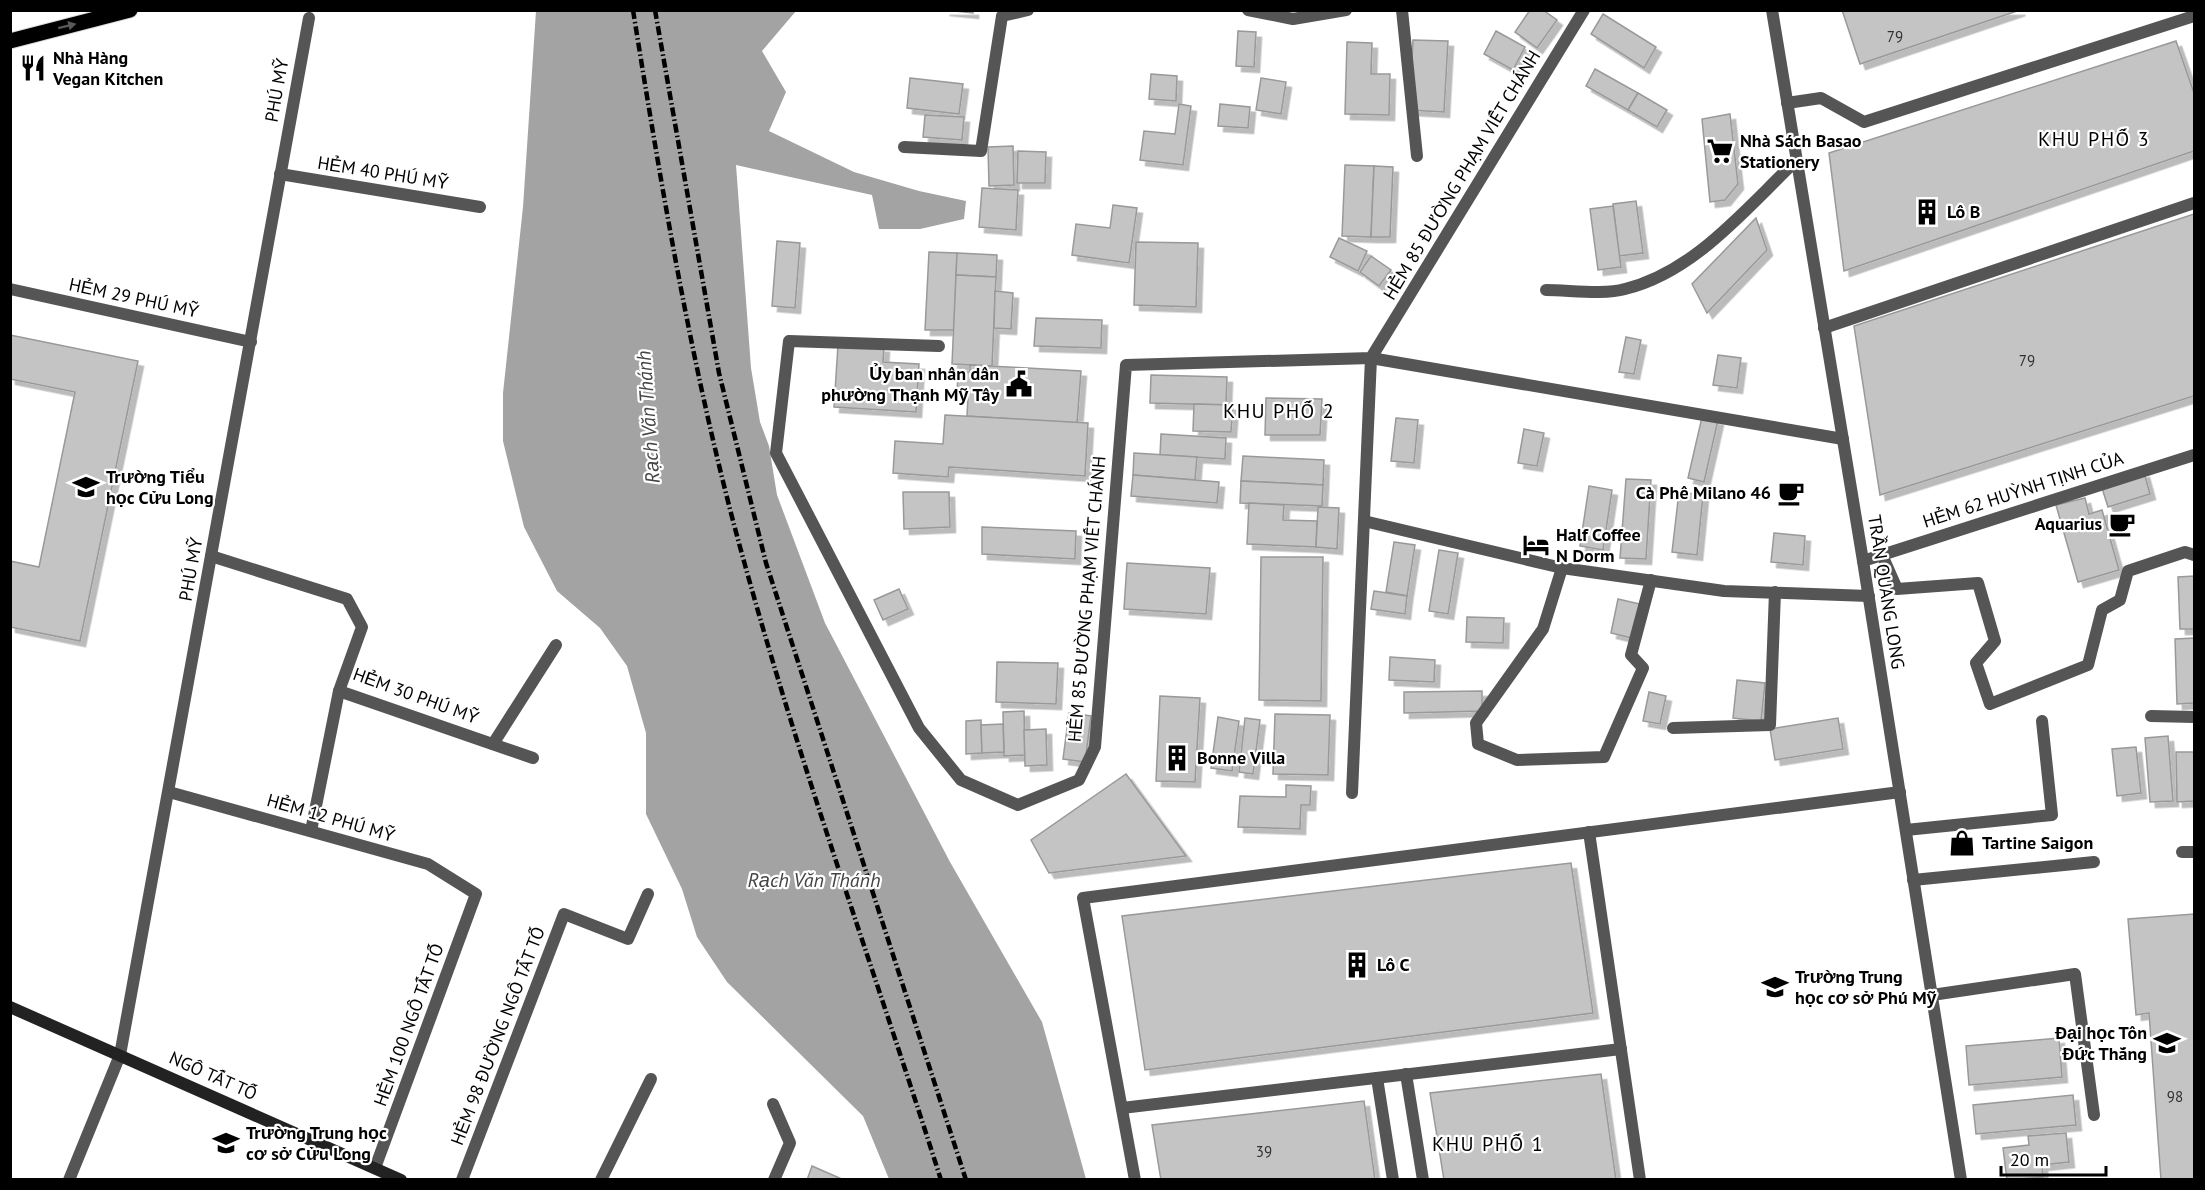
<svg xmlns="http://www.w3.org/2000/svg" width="2205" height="1190" font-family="'PT Sans',sans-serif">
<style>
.water{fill:#a3a3a3}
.building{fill:#c4c4c4;stroke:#999;stroke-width:1.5;filter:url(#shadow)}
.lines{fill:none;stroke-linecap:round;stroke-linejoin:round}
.primary-casing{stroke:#dbdbdb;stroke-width:17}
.lane{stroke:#555;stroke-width:12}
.street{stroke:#555;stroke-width:12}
.secondary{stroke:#222;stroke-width:12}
.primary{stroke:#000;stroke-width:15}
.rail{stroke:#000;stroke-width:4.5;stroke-dasharray:9 3 1.5 3;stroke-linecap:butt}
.oneway{fill:#595959}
.labels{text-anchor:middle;stroke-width:4.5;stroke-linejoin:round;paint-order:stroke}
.number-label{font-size:15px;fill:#313131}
.poi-label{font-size:18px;font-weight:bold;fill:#000;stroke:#fff;text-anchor:start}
.street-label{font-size:18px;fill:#000;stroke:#fff}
.neighbourhood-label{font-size:20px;letter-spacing:1.5px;fill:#000;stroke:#fff}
.water-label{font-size:20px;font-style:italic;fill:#444;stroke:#fff}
</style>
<defs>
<filter id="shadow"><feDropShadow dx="5.5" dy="5.5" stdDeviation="0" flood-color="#0004"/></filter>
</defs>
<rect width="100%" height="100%" fill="#fff"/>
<path class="water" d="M536,11H796L762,51L786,92L769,131L854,172L919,191L966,201L964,219L920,229H879L872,195L736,165L751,368L760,422L769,446L777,495L825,623L950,862L1042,1022L1086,1179H889L863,1116L727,982L697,937L682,889L646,814V733L627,666L600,628L557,591L524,527L503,441V393L523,207Z"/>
<g class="building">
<path d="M944,10H973V13Z"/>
<path d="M1530,10H1543L1557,20L1537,48L1515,32Z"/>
<path d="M1842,10H2020L1860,64Z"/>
<path d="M1603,14L1656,47L1644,68L1591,34Z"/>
<path d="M1238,31L1256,32L1254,67L1236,66Z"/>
<path d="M1496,31L1525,47L1513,70L1484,54Z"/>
<path d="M1413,40L1448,41L1444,112L1409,110Z"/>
<path d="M2176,41L2194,93V151L1844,271L1829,153Z"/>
<path d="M1347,42L1372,43L1371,74H1390L1389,115L1345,114Z"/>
<path d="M1595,69L1638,93L1628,110L1586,86Z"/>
<path d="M1151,74L1177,76L1176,101L1149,99Z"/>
<path d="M910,78L963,84L959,114L907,108Z"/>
<path d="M1261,78L1286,82L1281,114L1256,110Z"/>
<path d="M1638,93L1667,110L1657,127L1628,110Z"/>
<path d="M1179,104L1191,106L1183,165L1140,160L1144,131L1175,134Z"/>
<path d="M1220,104L1250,107L1248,128L1218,126Z"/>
<path d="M1730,114L1738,184L1725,200L1710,202L1702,119Z"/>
<path d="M925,115L964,117L962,140L923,137Z"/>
<path d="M1013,146L1014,185L989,186L988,147Z"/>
<path d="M1018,151L1046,152L1045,183H1017Z"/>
<path d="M1345,165L1374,166L1371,237L1342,236Z"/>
<path d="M1374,166L1393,167L1390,237H1371Z"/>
<path d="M982,188L1018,190L1016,230L979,227Z"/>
<path d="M1636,201L1643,253L1619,256L1613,204Z"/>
<path d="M1113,205L1137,208L1129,263L1072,255L1076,224L1110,228Z"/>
<path d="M1613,206L1621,267L1598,270L1590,209Z"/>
<path d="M2194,214V396L1880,495L1854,326Z"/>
<path d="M1756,218L1767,250L1707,313L1692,284Z"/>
<path d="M1339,238L1367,251L1358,271L1330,257Z"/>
<path d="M777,241L800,243L795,308L772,306Z"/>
<path d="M1136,242L1198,243L1196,307L1134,305Z"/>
<path d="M929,252L957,253L954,330H925Z"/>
<path d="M957,253L997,255L996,277L956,275Z"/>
<path d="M1371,256L1391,270L1379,286L1360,272Z"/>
<path d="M956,275L996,277L992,366L952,364Z"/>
<path d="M995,291L1013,293L1011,329L994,328Z"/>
<path d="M1036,318L1102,320L1101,348L1034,346Z"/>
<path d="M10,335L138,361L80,641L10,627V561L39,567L75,392L10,379Z"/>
<path d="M1626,337L1641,340L1634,374L1619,372Z"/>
<path d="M838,345L884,347L883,362L919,364L916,412L834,407Z"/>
<path d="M1718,355L1741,358L1737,388L1713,385Z"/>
<path d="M970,365L1081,371L1077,423L967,416L968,396H957L958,372H970Z"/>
<path d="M1151,375L1227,377L1226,405L1150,403Z"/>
<path d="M1266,398L1322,399L1320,435H1265Z"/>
<path d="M1194,404L1233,405L1231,432L1193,431Z"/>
<path d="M945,415L1088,423L1085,476L949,467L948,477L893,473L895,441L943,444Z"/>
<path d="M1702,417L1718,420L1704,482L1688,478Z"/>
<path d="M1396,418L1418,420L1414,463L1391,461Z"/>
<path d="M1524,429L1544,433L1537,466L1518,463Z"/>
<path d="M1161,434L1226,438L1225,459L1160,455Z"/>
<path d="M1134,453L1197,457L1195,480L1133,475Z"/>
<path d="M1243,456L1324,460L1323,485L1241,481Z"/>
<path d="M2144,472L2150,494L2108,507L2101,485Z"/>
<path d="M1133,475L1219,482L1217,503L1131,496Z"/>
<path d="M1626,479L1651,480L1646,559L1620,558Z"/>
<path d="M1241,481L1323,485L1322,506L1240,503Z"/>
<path d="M1589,486L1612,490L1603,550L1580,546Z"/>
<path d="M903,492H949L950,527L904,529Z"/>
<path d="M1679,492L1703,495L1697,555L1672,552Z"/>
<path d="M2085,498L2089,514L2102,510L2119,570L2078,582L2056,505Z"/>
<path d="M1249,503L1284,505L1283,520L1317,521L1316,547L1247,544Z"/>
<path d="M1318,507L1339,508L1337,549L1316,547Z"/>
<path d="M982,527L1076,531L1075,559L982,554Z"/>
<path d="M1774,533L1805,536L1803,565L1771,562Z"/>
<path d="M1394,542L1415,545L1407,596L1386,592Z"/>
<path d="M1439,550L1458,553L1448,614L1429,611Z"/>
<path d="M1261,557H1323L1321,701L1259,700Z"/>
<path d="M1127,563L1210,568L1206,614L1124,609Z"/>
<path d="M2194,576V629H2180L2178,577Z"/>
<path d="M899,589L908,609L883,620L874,600Z"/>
<path d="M1374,591L1407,596L1405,614L1371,609Z"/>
<path d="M1618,599L1640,604L1632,638L1611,633Z"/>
<path d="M1467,617L1504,618L1503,643L1466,642Z"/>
<path d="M2194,638V703L2177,704L2175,639Z"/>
<path d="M1390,657L1435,660L1434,682L1389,680Z"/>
<path d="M997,662L1058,663L1056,704L996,702Z"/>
<path d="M1737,680L1765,683L1761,721L1733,718Z"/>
<path d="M1482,691V711L1404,713V692Z"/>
<path d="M1649,692L1666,696L1660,724L1643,721Z"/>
<path d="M1160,696L1200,698L1195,782L1156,781Z"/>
<path d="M1024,711L1025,755L1004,756L1003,712Z"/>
<path d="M1069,713L1091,716L1085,762L1063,759Z"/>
<path d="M1275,714L1330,715L1328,775L1273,774Z"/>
<path d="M1218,717L1239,721L1232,771L1211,768Z"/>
<path d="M1245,718L1260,720L1253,774L1239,772Z"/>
<path d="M1838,718L1843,749L1775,760L1770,729Z"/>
<path d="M981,720L982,753L966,754V721Z"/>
<path d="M1003,724L1004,752L982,753L981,725Z"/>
<path d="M1046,729L1047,765L1025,766L1024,730Z"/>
<path d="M2168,736L2173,801L2150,802L2145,738Z"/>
<path d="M2136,747L2141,793L2117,796L2112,749Z"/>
<path d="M2176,752H2194V801L2177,802Z"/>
<path d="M1126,774L1186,856L1049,873L1031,840Z"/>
<path d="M1286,785L1311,786L1310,805H1301L1300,829L1238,827L1240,796L1286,797Z"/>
<path d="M1571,863L1593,1013L1145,1070L1122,916Z"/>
<path d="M2194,914V1180H2161L2149,1013L2136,1015L2128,919Z"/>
<path d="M2059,1038L2062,1077L1969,1085L1966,1046Z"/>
<path d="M1601,1074L1616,1180H1444L1430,1093Z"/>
<path d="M2073,1095L2076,1125L1976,1134L1973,1105Z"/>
<path d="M1364,1101L1375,1180H1161L1152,1125Z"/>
<path d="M2066,1133L2069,1162L2042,1165L2043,1177L2007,1180L2003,1148L2029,1145L2028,1136Z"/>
<path d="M812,1166L844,1180H807Z"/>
</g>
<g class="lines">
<g class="primary-casing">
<path id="primary" d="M10,41L130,10"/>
</g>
<g class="lane">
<path d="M904,147L981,151L1002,16L1028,10"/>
<path d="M1546,290C1569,290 1604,295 1625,289C1695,272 1746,208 1797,160"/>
<path d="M1371,358L1843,439"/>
<path d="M1364,521L1562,568L1724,591L1869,596"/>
<path d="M1882,555L1897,589L1978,583L1995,641L1976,663L1990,704L2088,665L2102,610L2120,600L2128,571L2185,552L2194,555"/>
<path d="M211,556L347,599L362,627L339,691L533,758"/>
<path d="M1562,568L1543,629L1476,723L1478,744L1517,760L1604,757L1643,668L1631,655L1651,580"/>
<path d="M2151,716L2194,717"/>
<path d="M169,792L428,864L476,894L375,1168"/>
<path d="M1906,830L2052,815L2042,721"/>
<path d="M311,831L339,691"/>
<path d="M1589,832L1640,1180"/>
<path d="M1913,880L2094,862"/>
<path d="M1932,995L2075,974L2094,1115"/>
<path d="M1406,1074L1423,1180"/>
<path d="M1377,1078L1393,1180"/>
<path d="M1122,1108L1621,1049"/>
<path d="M462,1180L564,914L628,939L648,894"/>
<path d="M1135,1180L1083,898L1900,792"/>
</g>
<g class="street">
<path d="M1248,10L1293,19L1346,10"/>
<path d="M1402,10L1417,156"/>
<path d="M1772,10L1863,561L1961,1180"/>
<path d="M1787,103L1821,98L1864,122L2194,16"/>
<path d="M280,174L480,207"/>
<path d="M10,289L251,342"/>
<path d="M1824,328L2194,203"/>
<path d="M939,346L789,341L776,453L919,728L961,780L1018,805L1079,780L1095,747L1126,365L1371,358L1584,10"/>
<path d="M1863,561L2194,455"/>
<path d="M1673,728L1770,725L1775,592"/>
<path d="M493,744L556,645"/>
<path d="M1352,793L1371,358"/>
<path d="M2182,852H2194"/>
<path d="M773,1104L790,1143L774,1180"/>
<path d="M69,1180L120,1055L309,18"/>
<path d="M601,1180L651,1079"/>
</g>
<path class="secondary" d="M10,1007L401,1180"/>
<use href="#primary" class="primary"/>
<g class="rail">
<path d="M633,10C663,197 694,383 745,565C802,772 876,975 941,1180"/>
<path d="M655,10L719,373L766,563L966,1180"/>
</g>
</g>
<defs><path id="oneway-solid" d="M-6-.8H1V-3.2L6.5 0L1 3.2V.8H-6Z" transform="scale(1.5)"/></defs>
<use class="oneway" href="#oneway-solid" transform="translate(67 26) rotate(-14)"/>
<defs>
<g id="restaurant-bare" transform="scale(2.07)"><path d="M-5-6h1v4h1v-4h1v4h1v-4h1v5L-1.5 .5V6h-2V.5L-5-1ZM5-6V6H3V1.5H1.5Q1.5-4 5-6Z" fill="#000" stroke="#fff" stroke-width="2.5" paint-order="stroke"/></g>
<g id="supermarket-bare" transform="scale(2.07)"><path d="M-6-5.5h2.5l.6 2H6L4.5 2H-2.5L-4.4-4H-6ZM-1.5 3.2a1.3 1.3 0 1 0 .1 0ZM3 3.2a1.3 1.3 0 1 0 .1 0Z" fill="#000" stroke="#fff" stroke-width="2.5" paint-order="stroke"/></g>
<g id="building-bare" transform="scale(2.07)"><path d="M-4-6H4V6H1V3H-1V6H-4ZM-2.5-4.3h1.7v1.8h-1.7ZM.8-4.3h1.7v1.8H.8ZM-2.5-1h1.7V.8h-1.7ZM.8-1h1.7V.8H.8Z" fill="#000" stroke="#fff" stroke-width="2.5" paint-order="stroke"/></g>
<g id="civic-bare" transform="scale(2.07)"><path d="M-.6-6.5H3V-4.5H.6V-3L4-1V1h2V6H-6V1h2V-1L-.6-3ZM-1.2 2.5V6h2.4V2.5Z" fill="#000" stroke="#fff" stroke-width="2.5" paint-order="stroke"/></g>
<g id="school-bare" transform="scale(2.07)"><path d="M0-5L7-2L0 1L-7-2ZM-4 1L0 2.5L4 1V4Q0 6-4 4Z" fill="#000" stroke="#fff" stroke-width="2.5" paint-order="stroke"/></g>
<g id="cafe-bare" transform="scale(2.07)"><path d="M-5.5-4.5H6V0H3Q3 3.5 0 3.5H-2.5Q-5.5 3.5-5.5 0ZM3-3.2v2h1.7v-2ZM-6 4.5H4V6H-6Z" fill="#000" stroke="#fff" stroke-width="2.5" paint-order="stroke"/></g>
<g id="hotel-bare" transform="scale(2.07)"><path d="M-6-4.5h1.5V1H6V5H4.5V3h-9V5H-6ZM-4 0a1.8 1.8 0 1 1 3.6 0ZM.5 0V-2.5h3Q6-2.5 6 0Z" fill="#000" stroke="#fff" stroke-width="2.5" paint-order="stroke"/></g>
<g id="shop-bare" transform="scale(2.07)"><path d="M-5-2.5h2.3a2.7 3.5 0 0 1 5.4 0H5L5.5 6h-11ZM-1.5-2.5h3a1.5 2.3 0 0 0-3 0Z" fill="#000" stroke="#fff" stroke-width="2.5" paint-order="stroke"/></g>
<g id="university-bare" transform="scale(2.07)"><path d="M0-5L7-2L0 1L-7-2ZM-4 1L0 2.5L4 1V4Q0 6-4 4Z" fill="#000" stroke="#fff" stroke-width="2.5" paint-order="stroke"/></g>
</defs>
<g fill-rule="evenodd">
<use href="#restaurant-bare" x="33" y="68"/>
<use href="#supermarket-bare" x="1720" y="151"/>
<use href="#building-bare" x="1927" y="212"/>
<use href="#civic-bare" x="1019" y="384"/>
<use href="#school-bare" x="86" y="487"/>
<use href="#cafe-bare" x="1791" y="493"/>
<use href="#cafe-bare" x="2122" y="524"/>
<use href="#hotel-bare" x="1536" y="545"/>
<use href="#building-bare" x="1177" y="758"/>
<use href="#shop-bare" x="1962" y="843"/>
<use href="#building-bare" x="1357" y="965"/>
<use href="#school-bare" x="1775" y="987"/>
<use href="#university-bare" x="2167" y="1043"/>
<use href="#school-bare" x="226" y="1143"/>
</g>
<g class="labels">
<g class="number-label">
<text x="1895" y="42">79</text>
<text x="2027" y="366">79</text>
<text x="2175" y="1102">98</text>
<text x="1264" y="1157">39</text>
</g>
<g class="poi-label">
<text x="53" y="64">Nhà Hàng<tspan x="53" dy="21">Vegan Kitchen</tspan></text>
<text x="1740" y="147">Nhà Sách Basao<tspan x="1740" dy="21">Stationery</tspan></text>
<text x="1947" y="218">Lô B</text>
<text x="999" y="380" text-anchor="end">Ủy ban nhân dân<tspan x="999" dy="21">phường Thạnh Mỹ Tây</tspan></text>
<text x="106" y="483">Trường Tiểu<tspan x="106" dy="21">học Cửu Long</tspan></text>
<text x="1771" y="499" text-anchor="end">Cà Phê Milano 46</text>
<text x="2102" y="530" text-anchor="end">Aquarius</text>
<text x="1556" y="541">Half Coffee<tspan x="1556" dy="21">N Dorm</tspan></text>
<text x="1197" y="764">Bonne Villa</text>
<text x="1982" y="849">Tartine Saigon</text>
<text x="1377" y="971">Lô C</text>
<text x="1795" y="983">Trường Trung<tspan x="1795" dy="21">học cơ sở Phú Mỹ</tspan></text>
<text x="2147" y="1039" text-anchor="end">Đại học Tôn<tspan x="2147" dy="21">Đức Thắng</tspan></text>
<text x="246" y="1139">Trường Trung học<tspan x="246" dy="21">cơ sở Cửu Long</tspan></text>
</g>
<g class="street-label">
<text transform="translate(277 90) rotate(-80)" y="6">PHÚ MỸ</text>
<text transform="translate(383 173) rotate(9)" y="6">HẺM 40 PHÚ MỸ</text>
<text transform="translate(1462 175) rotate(-59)" y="6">HẺM 85 ĐƯỜNG PHẠM VIẾT CHÁNH</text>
<text transform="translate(134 298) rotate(12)" y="6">HẺM 29 PHÚ MỸ</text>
<text transform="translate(2023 490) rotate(-18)" y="6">HẺM 62 HUỲNH TỊNH CỦA</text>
<text transform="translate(191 569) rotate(-80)" y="6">PHÚ MỸ</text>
<text transform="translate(1886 592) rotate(81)" y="6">TRẦN QUANG LONG</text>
<text transform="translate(1087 599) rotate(-85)" y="6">HẺM 85 ĐƯỜNG PHẠM VIẾT CHÁNH</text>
<text transform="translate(416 696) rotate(20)" y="6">HẺM 30 PHÚ MỸ</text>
<text transform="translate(331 818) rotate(16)" y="6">HẺM 12 PHÚ MỸ</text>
<text transform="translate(409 1025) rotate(-70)" y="6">HẺM 100 NGÔ TẤT TỐ</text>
<text transform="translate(498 1036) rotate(-69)" y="6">HẺM 98 ĐƯỜNG NGÔ TẤT TỐ</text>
<text transform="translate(213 1076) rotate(24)" y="6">NGÔ TẤT TỐ</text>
</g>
<g class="neighbourhood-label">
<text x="2094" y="146">KHU PHỐ 3</text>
<text x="1279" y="418">KHU PHỐ 2</text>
<text x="1488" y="1151">KHU PHỐ 1</text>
</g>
<g class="water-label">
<text transform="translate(648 417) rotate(-94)" y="7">Rạch Văn Thánh</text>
<text x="814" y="887">Rạch Văn Thánh</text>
</g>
</g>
<rect width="2205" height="1190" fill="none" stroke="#000000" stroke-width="24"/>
<path d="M2001 1166v9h105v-9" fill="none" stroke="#000000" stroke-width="3"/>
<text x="2010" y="1166" font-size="18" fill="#000000" stroke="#ffffff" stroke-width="4.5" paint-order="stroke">20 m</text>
</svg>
